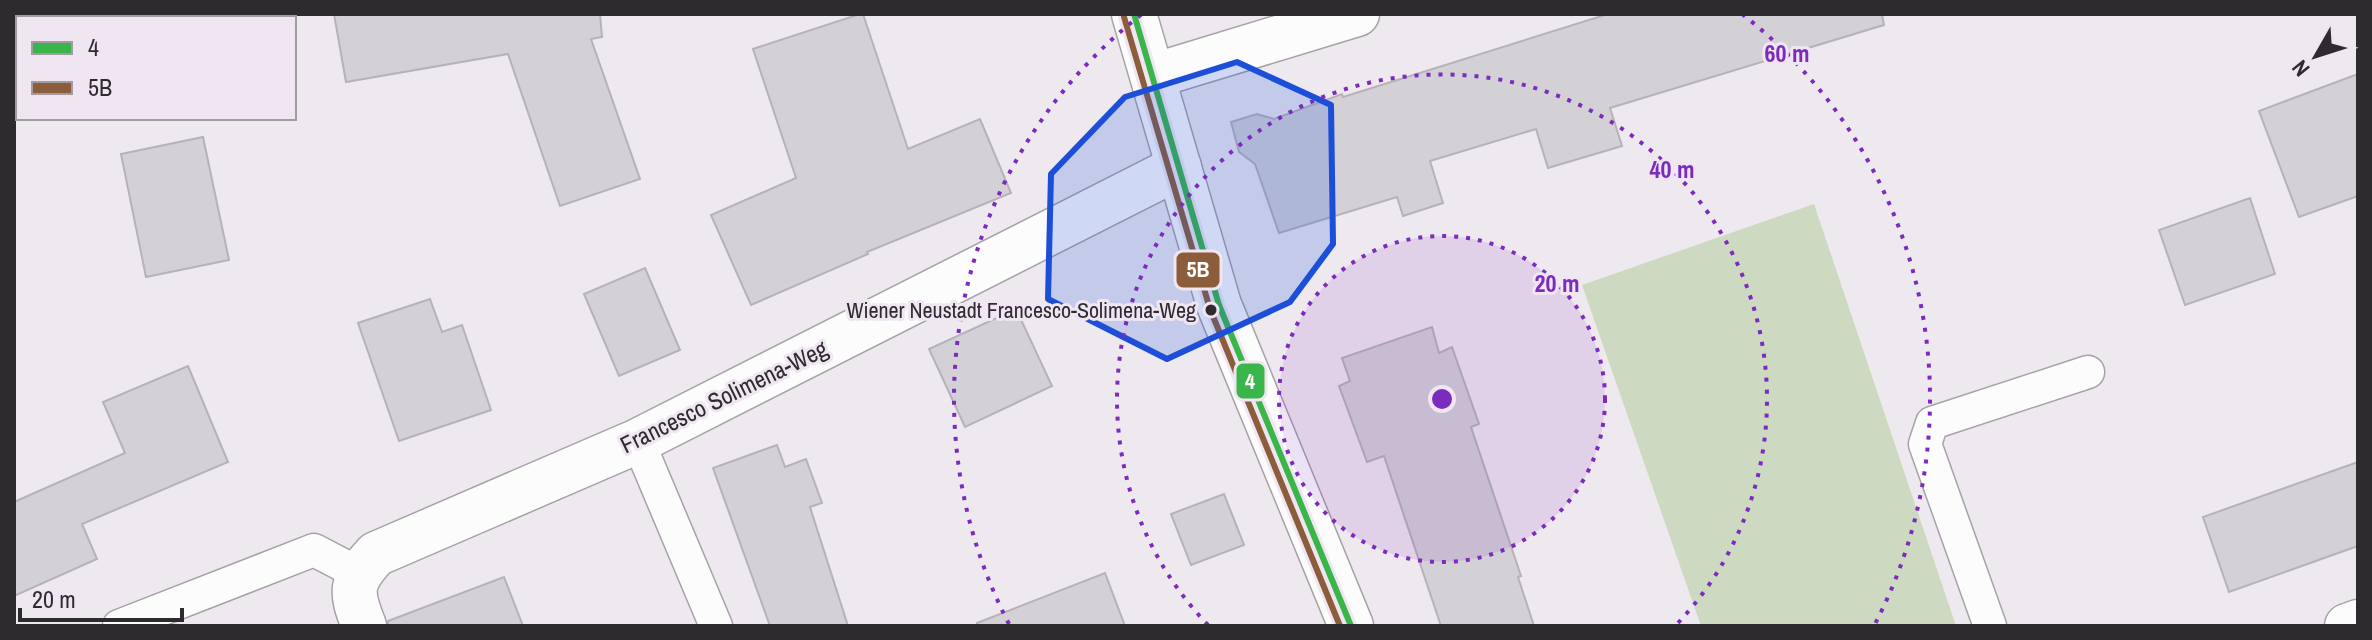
<svg xmlns="http://www.w3.org/2000/svg" width="2372" height="640" font-family="'Archivo Narrow',sans-serif">
<style>
.grass{fill:#cdd9c1}
.building{fill:#d3d1d6;stroke:#b5b3b8;stroke-width:2}
.lines{fill:none;stroke-linecap:round;stroke-linejoin:round}
.lane-casing{stroke:#a6a2a7;stroke-width:35}
.street-casing{stroke:#a6a2a7;stroke-width:47}
.lane{stroke:#fcfcfd;stroke-width:32}
.street{stroke:#fcfcfd;stroke-width:44}
.bus-1-casing{stroke:#f0e6f2;stroke-width:12}
.bus-2-casing{stroke:#f0e6f2;stroke-width:12}
.bus-1{stroke:#39b54a;stroke-width:6}
.bus-2{stroke:#8b5d3b;stroke-width:6}
.marked{fill:#1d4ed8;fill-opacity:0.2;stroke:#1d4ed8;stroke-width:6;stroke-linejoin:round}
.ring{fill:none;stroke:#7b2cbf;stroke-width:4;stroke-dasharray:4 8}
.bus-dot{fill:#2e2b2f;stroke:#f0e6f2;stroke-width:3}
.labels{text-anchor:middle;stroke-width:6;stroke-linejoin:round;paint-order:stroke}
.bus-label{font-size:22px;fill:#2e2b2f;stroke:#f0e6f2;text-anchor:end}
.street-label{font-size:24px;fill:#2e2b2f;stroke:#f0e6f2}
.centre{fill:#7b2cbf;stroke:#f0e6f2;stroke-width:4}
.ring-label{font-size:24px;text-anchor:middle;font-weight:bold;fill:#7b2cbf;stroke:#f0e6f2;stroke-width:6;stroke-linejoin:round;paint-order:stroke}
.line-badge{stroke:#f0e6f2;stroke-width:3}
.badge-label{font-size:22px;text-anchor:middle;font-weight:bold;fill:#fff}
</style>
<rect width="100%" height="100%" fill="#eee9ef"/>
<path class="grass" d="M1814,204L1956,626H1701L1582,285Z"/>
<g class="building">
<path d="M334,14H600L602,37L591,39L640,179L560,206L508,54L346,82Z"/>
<path d="M860,14H863L908,149L980,119L1011,193L867,252L868,254L751,305L711,215L796,178L753,49Z"/>
<path d="M1608,14H1882L1884,25L1610,108L1622,146L1548,168L1536,129L1430,161L1443,203L1403,216L1397,197L1279,233L1255,164L1239,152L1231,122L1257,114L1274,119L1342,94L1343,97Z"/>
<path d="M2358,74V196L2299,217L2259,111Z"/>
<path d="M203,137L229,260L146,277L121,154Z"/>
<path d="M2250,198L2275,274L2185,305L2159,230Z"/>
<path d="M645,268L680,350L619,376L584,294Z"/>
<path d="M430,299L442,332L462,325L491,410L399,441L358,323Z"/>
<path d="M1016,309L1052,386L965,427L929,349Z"/>
<path d="M1432,327L1439,353L1452,347L1479,424L1471,427L1521,576L1518,577L1534,626H1441L1384,456L1367,462L1339,386L1350,381L1342,358Z"/>
<path d="M188,366L228,462L82,524L97,559L14,596V502L125,453L103,402Z"/>
<path d="M777,445L785,467L806,459L822,503L810,507L848,626H770L713,468Z"/>
<path d="M2358,462V546L2229,592L2203,517Z"/>
<path d="M1224,494L1244,545L1191,565L1171,514Z"/>
<path d="M1105,573L1125,626H977V623Z"/>
<path d="M504,577L523,626H388V621Z"/>
</g>
<g class="lines">
<g class="lane-casing">
<g id="lane">
<path d="M638,441L716,626"/>
<path d="M119,626L314,550L358,573"/>
<path d="M1990,626L1925,444L1932,423L2088,372"/>
</g>
</g>
<g class="street-casing">
<g id="street">
<path d="M1134,14L1219,305L1351,626"/>
<path d="M1153,76L1357,14"/>
<path d="M364,626C350,591 350,582 376,554L638,441L1179,167"/>
<path d="M2347,626L2358,622"/>
</g>
</g>
<use href="#lane" class="lane"/>
<use href="#street" class="street"/>
<g class="bus-1-casing">
<path id="bus-1" d="M1134,14L1219,305L1351,626"/>
</g>
<g class="bus-2-casing">
<path id="bus-2" d="M1124,17L1210,309L1340,626"/>
</g>
<use href="#bus-1" class="bus-1"/>
<use href="#bus-2" class="bus-2"/>
</g>
<path class="marked" d="M1237,62L1331,105L1333,244L1290,302L1167,359L1048,299L1051,174L1125,97Z"/>
<circle cx="1442" cy="399" r="163" fill="#7b2cbf" fill-opacity=".12"/>
<g class="ring">
<circle cx="1442" cy="399" r="163"/>
<path d="M1208 625A325 325 0 1 1 1676 625"/>
<path d="M1009 624A488 488 0 0 1 1142 14M1742 14A488 488 0 0 1 1875 624"/>
</g>
<circle class="bus-dot" cx="1211" cy="310" r="7"/>
<g class="labels">
<g class="bus-label">
<text x="1196" y="318">Wiener Neustadt Francesco-Solimena-Weg</text>
</g>
<g class="street-label">
<text transform="translate(724 397) rotate(-26)" y="8">Francesco Solimena-Weg</text>
</g>
</g>
<circle cx="1442" cy="399" r="12" class="centre"/>
<g class="ring-label">
<text x="1787" y="62">60 m</text>
<text x="1672" y="178">40 m</text>
<text x="1557" y="292">20 m</text>
</g>
<g class="line-badge">
<rect x="1175" y="251" width="46" height="38" rx="8" fill="#8b5d3b"/>
<rect x="1235" y="362" width="31" height="38" rx="8" fill="#39b54a"/>
</g>
<g class="badge-label">
<text x="1198" y="277">5B</text>
<text x="1250" y="389">4</text>
</g>
<rect width="2372" height="640" fill="none" stroke="#2e2b2f" stroke-width="32"/>
<rect x="16" y="16" width="280" height="104" fill="#f0e6f2" stroke="#a29ba4" stroke-width="2"/>
<rect x="32" y="42" width="40" height="12" fill="#39b54a" stroke="#a29ba4" stroke-width="2"/>
<text x="88" y="56" font-size="24" fill="#2e2b2f">4</text>
<rect x="32" y="82" width="40" height="12" fill="#8b5d3b" stroke="#a29ba4" stroke-width="2"/>
<text x="88" y="96" font-size="24" fill="#2e2b2f">5B</text>
<g transform="translate(2316 56) rotate(231)" stroke="#f0e6f2" stroke-width="6" paint-order="stroke">
<path d="M0-6L14 30L0 20L-14 30Z" fill="#2e2b2f"/>
<text y="-12" font-size="22" font-weight="bold" text-anchor="middle" fill="#2e2b2f">N</text>
</g>
<path d="M20 608v12h162v-12" fill="none" stroke="#2e2b2f" stroke-width="4"/>
<text x="32" y="608" font-size="24" fill="#2e2b2f" stroke="#f0e6f2" stroke-width="6" paint-order="stroke">20 m</text>
</svg>
